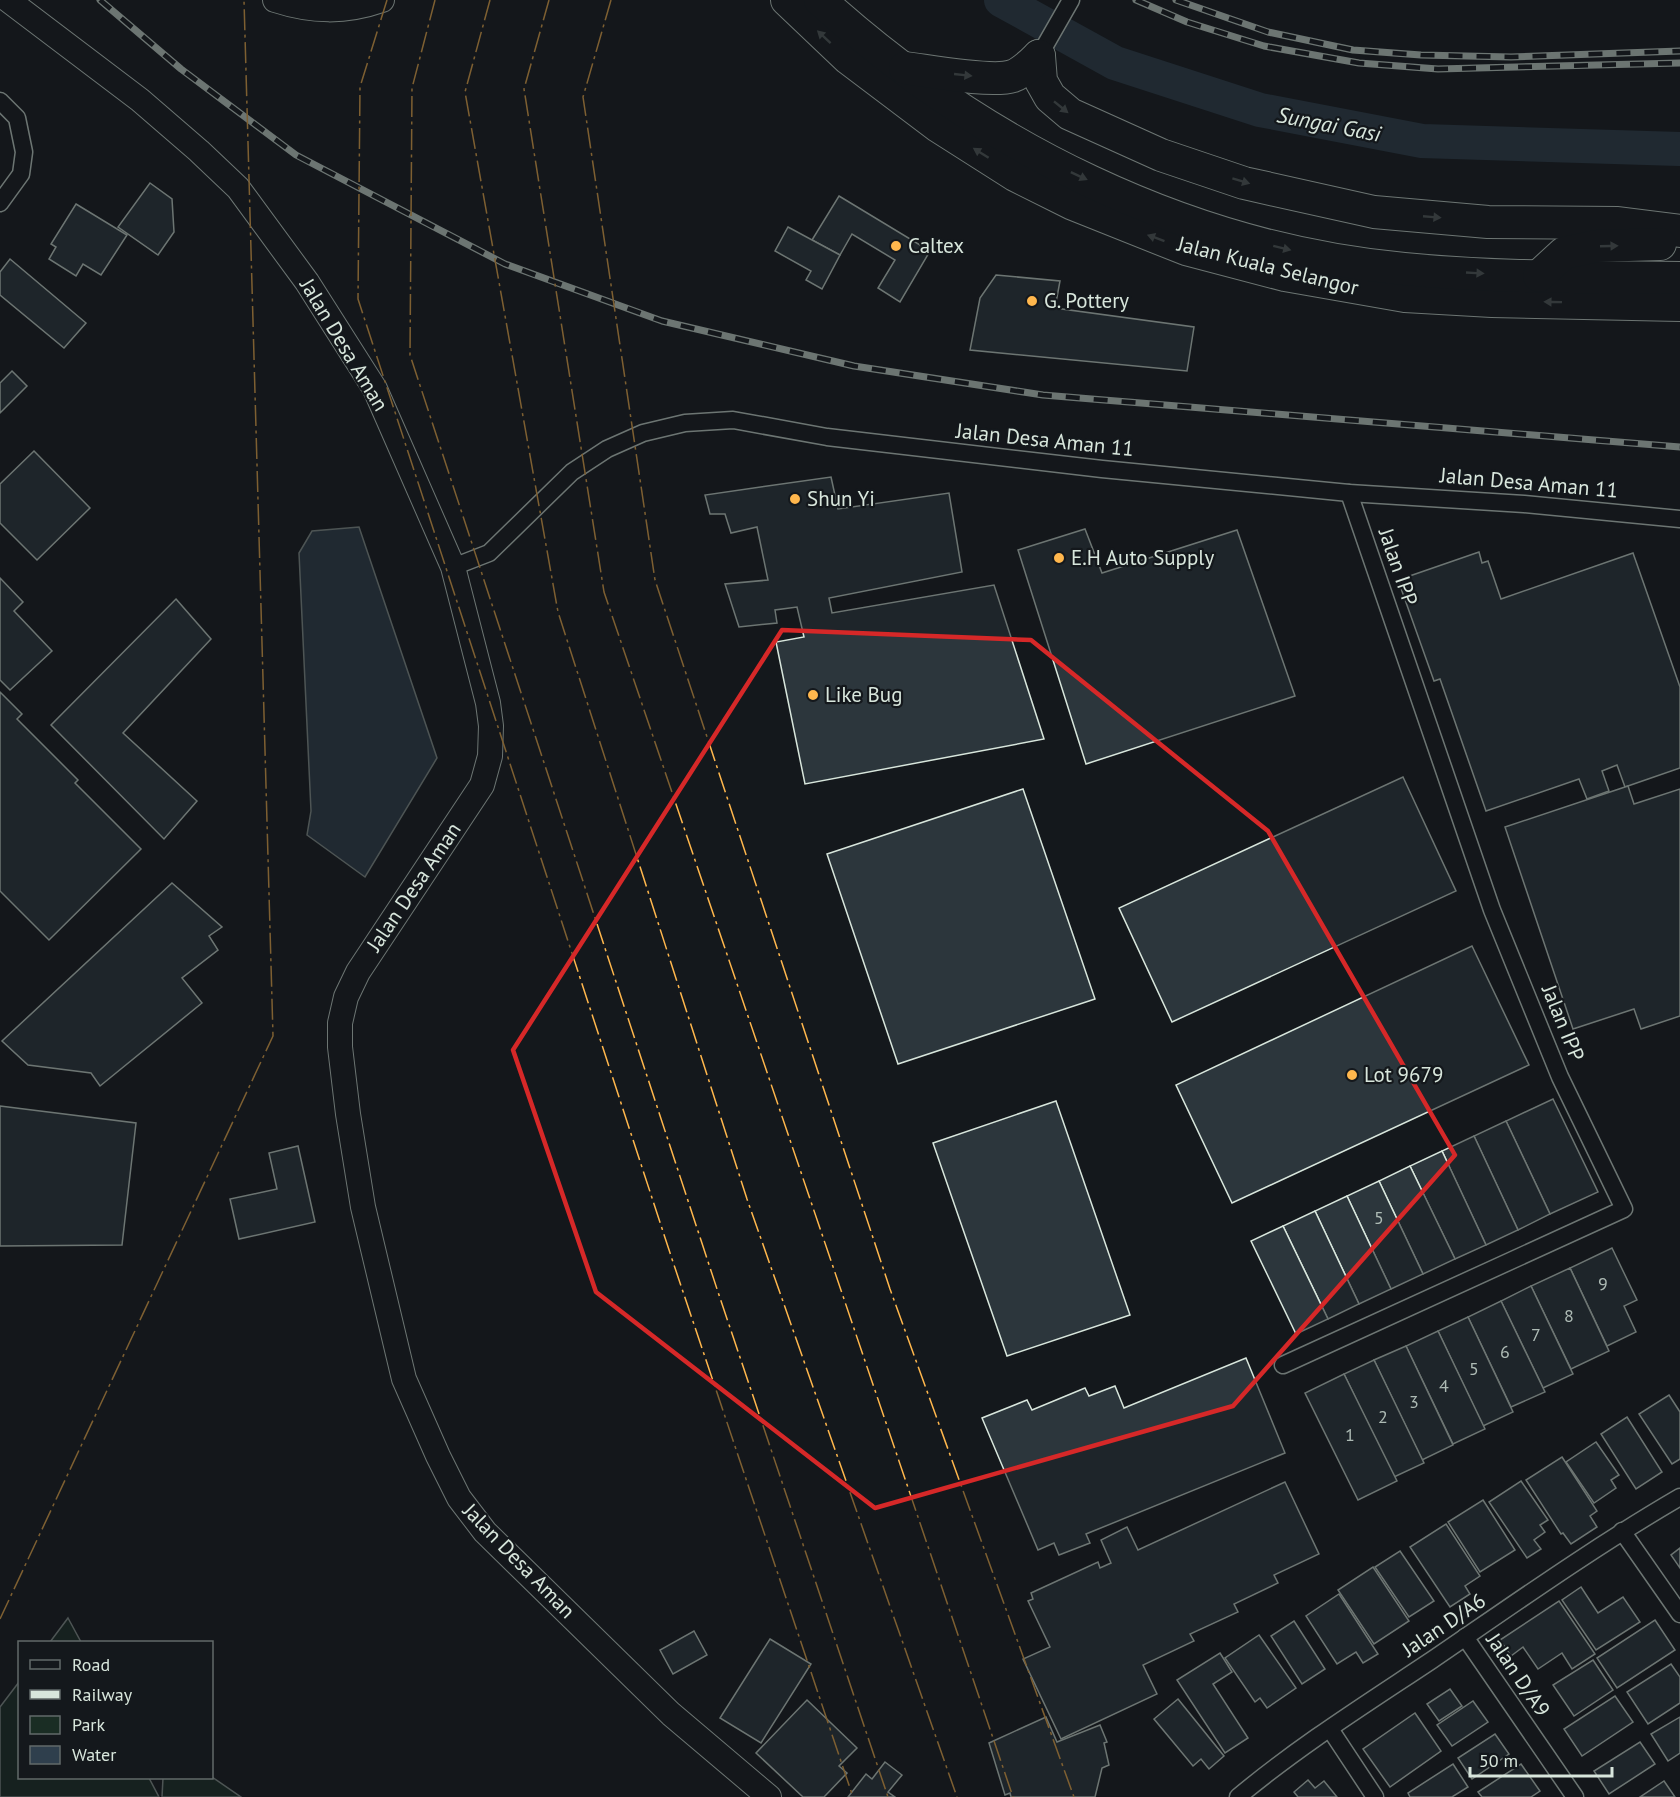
<svg xmlns="http://www.w3.org/2000/svg" width="1680" height="1797" font-family="'PT Sans',sans-serif">
<style>
.green{fill:#1a2d24;stroke:#939e99;stroke-width:1.5}
.water{fill:#2f3f4d;stroke:#939e99;stroke-width:1.5}
.lines{fill:none;stroke-linecap:round;stroke-linejoin:round}
.river{stroke:#2f3f4d;stroke-width:34}
.building{fill:#2c363c;stroke:#d8e6dc;stroke-width:1.5}
.street-casing{stroke:#d8e6dc;stroke-width:19}
.secondary-casing{stroke:#d8e6dc;stroke-width:26}
.highway-casing{stroke:#d8e6dc;stroke-width:34}
.street{stroke:#14181c;stroke-width:16}
.secondary{stroke:#14181c;stroke-width:24}
.highway{stroke:#14181c;stroke-width:32}
.rail-casing{stroke:#d8e6dc;stroke-width:7}
.rail{stroke:#14181c;stroke-width:4.5;stroke-dasharray:14;stroke-linecap:butt}
.power{stroke:#ffb74d;stroke-width:1.5;stroke-dasharray:21 4.5 3 4.5;stroke-linecap:butt}
.oneway{fill:#59605f}
.marked{fill:none;stroke:#d62828;stroke-width:4.5;stroke-linejoin:round}
.poi-dot{fill:#ffb74d;stroke:#14181c;stroke-width:2}
.labels{text-anchor:middle;stroke-width:4.5;stroke-linejoin:round;paint-order:stroke}
.number-label{font-size:18px;fill:#adbab4}
.poi-label{font-size:21px;fill:#d8e6dc;stroke:#14181c;text-anchor:start}
.street-label{font-size:21px;fill:#d8e6dc;stroke:#14181c}
.water-label{font-size:22px;font-style:italic;fill:#d8e6dc;stroke:#14181c}
</style>
<rect width="100%" height="100%" fill="#14181c"/>
<g class="green">
<path d="M68,1618L81,1642H50Z"/>
<path d="M19,1682L20,1778H149L159,1797H0V1707Z"/>
<path d="M212,1777L241,1797H162L163,1778Z"/>
</g>
<path class="water" d="M359,527L437,758L365,877L307,835L311,811L299,553L312,531Z"/>
<g class="lines">
<path class="river" d="M1001,0L1115,63L1260,110L1422,141L1680,149"/>
</g>
<g class="building">
<path d="M150,183L172,199L174,232L158,255L118,227Z"/>
<path d="M839,196L930,251L900,302L878,288L895,260L852,234L840,255L812,240Z"/>
<path d="M76,204L127,235L101,275L83,264L76,276L49,259L56,247L51,244Z"/>
<path d="M788,227L840,255L822,289L806,280L811,271L775,251Z"/>
<path d="M10,259L86,323L64,348L0,295V272Z"/>
<path d="M996,275L1060,281L1055,308L1194,327L1187,371L970,350L980,298Z"/>
<path d="M12,371L27,386L0,413V383Z"/>
<path d="M34,451L90,508L37,560L0,523V484Z"/>
<path d="M831,477L838,509L949,493L962,572L829,598L832,613L994,585L1044,739L805,784L776,642L804,637L797,607L775,610L777,623L739,627L725,584L768,580L757,527L731,533L725,514H710L705,495Z"/>
<path d="M1085,529L1102,573L1237,530L1295,696L1086,764L1018,550Z"/>
<path d="M1479,552L1482,563L1488,561L1501,599L1633,553L1680,687V768L1625,787L1617,765L1602,771L1609,791L1587,799L1579,779L1486,811L1440,679L1434,681L1398,580Z"/>
<path d="M0,578L23,602L14,611L52,651L10,690L0,680Z"/>
<path d="M176,599L211,639L123,733L197,801L164,839L51,725Z"/>
<path d="M0,692L22,714L17,719L78,780L75,783L141,849L49,940L0,891Z"/>
<path d="M1403,777L1456,891L1172,1022L1119,908Z"/>
<path d="M1628,786L1634,804L1680,789V1016L1641,1029L1634,1009L1573,1029L1505,827Z"/>
<path d="M1023,789L1095,999L898,1064L827,854Z"/>
<path d="M172,883L222,927L209,936L218,950L182,978L202,1003L100,1086L91,1073L28,1065L2,1041Z"/>
<path d="M1472,946L1529,1065L1232,1203L1176,1085Z"/>
<path d="M1553,1099L1598,1192L1550,1214L1506,1121Z"/>
<path d="M1056,1101L1130,1315L1007,1356L933,1143Z"/>
<path d="M0,1106L136,1123L122,1245L0,1246Z"/>
<path d="M1506,1121L1550,1214L1518,1230L1474,1136Z"/>
<path d="M1474,1136L1518,1230L1486,1245L1442,1151Z"/>
<path d="M298,1146L315,1222L239,1239L230,1199L277,1189L269,1153Z"/>
<path d="M1442,1151L1486,1245L1455,1259L1410,1166Z"/>
<path d="M1410,1166L1455,1259L1423,1274L1379,1181Z"/>
<path d="M1379,1181L1423,1274L1391,1289L1347,1196Z"/>
<path d="M1347,1196L1391,1289L1359,1304L1315,1211Z"/>
<path d="M1315,1211L1359,1304L1328,1319L1283,1226Z"/>
<path d="M1283,1226L1328,1319L1296,1334L1251,1241Z"/>
<path d="M1612,1248L1637,1300L1624,1306L1636,1332L1607,1346L1570,1268Z"/>
<path d="M1570,1268L1609,1351L1571,1369L1531,1286Z"/>
<path d="M1531,1286L1573,1374L1543,1388L1501,1301Z"/>
<path d="M1501,1301L1545,1392L1511,1407L1468,1317Z"/>
<path d="M1468,1317L1513,1412L1483,1426L1438,1331Z"/>
<path d="M1438,1331L1485,1429L1453,1444L1406,1346Z"/>
<path d="M1406,1346L1453,1445L1422,1460L1374,1360Z"/>
<path d="M1246,1358L1285,1453L1086,1534L1090,1543L1059,1555L1054,1543L1038,1550L982,1418L1027,1400L1032,1410L1085,1388L1089,1396L1115,1386L1124,1408Z"/>
<path d="M1374,1360L1424,1463L1394,1477L1344,1374Z"/>
<path d="M1344,1374L1397,1481L1358,1500L1305,1393Z"/>
<path d="M1669,1395L1680,1412V1459L1672,1464L1639,1414Z"/>
<path d="M1627,1417L1662,1472L1636,1489L1601,1434Z"/>
<path d="M1596,1442L1619,1475L1611,1480L1616,1488L1594,1503L1566,1462Z"/>
<path d="M1562,1457L1597,1511L1590,1516L1597,1527L1571,1544L1563,1533L1561,1534L1526,1480Z"/>
<path d="M1521,1481L1548,1520L1540,1525L1545,1532L1534,1540L1541,1549L1527,1558L1489,1502Z"/>
<path d="M1285,1482L1319,1554L1274,1575L1278,1583L1234,1604L1238,1612L1190,1634L1194,1641L1143,1665L1157,1694L1061,1739L1023,1659L1050,1647L1028,1601L1033,1599L1031,1593L1098,1562L1100,1568L1111,1563L1101,1540L1127,1527L1138,1550Z"/>
<path d="M1483,1500L1515,1550L1480,1572L1448,1522Z"/>
<path d="M1446,1524L1480,1576L1465,1586L1470,1594L1450,1607L1410,1547Z"/>
<path d="M1680,1548V1568L1671,1555Z"/>
<path d="M1400,1551L1434,1601L1409,1617L1375,1567Z"/>
<path d="M1373,1567L1409,1621L1374,1644L1338,1590Z"/>
<path d="M1581,1587L1598,1613L1623,1597L1640,1622L1596,1650L1562,1600Z"/>
<path d="M1339,1594L1378,1654L1363,1663L1356,1652L1337,1664L1306,1616Z"/>
<path d="M1559,1601L1595,1654L1572,1669L1562,1653L1538,1669L1523,1647L1511,1656L1500,1640Z"/>
<path d="M1655,1620L1675,1650L1617,1688L1597,1658Z"/>
<path d="M1294,1621L1325,1669L1302,1684L1271,1636Z"/>
<path d="M694,1631L707,1655L673,1674L660,1650Z"/>
<path d="M1259,1635L1296,1688L1267,1708L1260,1698L1255,1702L1225,1658Z"/>
<path d="M770,1639L811,1664L761,1743L720,1718Z"/>
<path d="M1220,1653L1232,1672L1213,1684L1248,1738L1225,1753L1177,1680Z"/>
<path d="M1593,1660L1613,1690L1574,1716L1553,1685Z"/>
<path d="M1671,1664L1680,1677V1703L1648,1724L1627,1692Z"/>
<path d="M1450,1689L1462,1706L1439,1721L1427,1704Z"/>
<path d="M1615,1696L1633,1722L1582,1756L1564,1729Z"/>
<path d="M1178,1699L1224,1756L1209,1769L1201,1759L1193,1766L1154,1719Z"/>
<path d="M807,1700L857,1748L839,1766L847,1773L824,1797H803L756,1753Z"/>
<path d="M1473,1701L1488,1722L1452,1746L1437,1725Z"/>
<path d="M1415,1713L1441,1751L1390,1787L1363,1749Z"/>
<path d="M1046,1717L1057,1742L1100,1725L1107,1742L1104,1743L1109,1765L1102,1768L1095,1797H1011L1010,1793L1005,1795L989,1743Z"/>
<path d="M1680,1717V1753L1668,1761L1651,1734Z"/>
<path d="M1495,1734L1509,1754L1472,1779L1458,1758Z"/>
<path d="M1640,1742L1655,1764L1609,1794L1594,1771Z"/>
<path d="M885,1762L902,1775L888,1792L895,1797H848L866,1774L872,1779Z"/>
<path d="M1453,1764L1468,1787L1452,1797H1410L1408,1793Z"/>
<path d="M1521,1764L1540,1791L1531,1797H1482L1478,1792Z"/>
<path d="M1308,1780L1315,1788L1324,1781L1337,1797H1298L1294,1792Z"/>
<path d="M1664,1781L1675,1797H1640Z"/>
</g>
<g class="lines">
<g class="street-casing">
<g id="street">
<path d="M1039,56L1071,0"/>
<path d="M0,101L17,118L24,152L21,174L0,203"/>
<path d="M453,567L489,553L572,472L607,449L643,433L685,423L733,420L827,437L1102,469L1349,493L1524,504L1680,519"/>
<path d="M1283,1365L1624,1209L1560,1077L1492,910L1349,493"/>
<path d="M1622,1531L1680,1614"/>
<path d="M1465,1637L1575,1797"/>
<path d="M1330,1729L1375,1797"/>
<path d="M1238,1797C1299,1746 1366,1704 1432,1660C1514,1604 1594,1547 1680,1497"/>
</g>
</g>
<g class="secondary-casing">
<g id="secondary">
<path d="M8,0L140,100L199,151L238,188L307,282L375,389L453,567L488,703L491,726L490,756L482,785L358,972L346,997L340,1023V1047L348,1114L363,1207L404,1379L438,1456L459,1498L485,1532L671,1714L769,1797"/>
<path d="M275,0C312,12 345,13 382,0"/>
</g>
</g>
<g class="highway-casing">
<g id="highway">
<path d="M787,0L848,58L938,126L1015,175L1073,204L1186,249L1285,275L1405,296L1492,301L1680,305"/>
<path d="M820,0C981,146 1187,249 1404,269C1496,278 1588,277 1680,278"/>
<path d="M1039,56L1041,81L1050,97L1070,114L1161,155L1244,183L1374,212L1488,222L1618,223L1680,231"/>
<path d="M905,68C929,71 992,83 1013,76C1023,72 1032,63 1039,56"/>
<path d="M1539,276L1564,253L1597,246L1660,244"/>
</g>
</g>
<use href="#street" class="street"/>
<use href="#secondary" class="secondary"/>
<use href="#highway" class="highway"/>
<g class="rail-casing">
<g id="rail">
<path d="M100,0L181,69L296,155L505,264L662,321L854,366L1043,395L1680,447"/>
<path d="M1136,0L1187,22L1264,46L1359,63L1438,69L1680,63"/>
<path d="M1176,0L1268,32L1353,50L1421,55L1511,57L1680,51"/>
</g>
</g>
<use href="#rail" class="rail"/>
<g class="power">
<path d="M387,0L360,87L358,299L672,1259L853,1797"/>
<path d="M435,0L412,88L410,355L717,1289L888,1797"/>
<path d="M490,0L465,92L558,612L747,1199L957,1797"/>
<path d="M549,0L524,89L604,592L1013,1797"/>
<path d="M611,0L583,97L655,580L890,1289L1074,1797"/>
<path d="M0,1619L273,1036L244,0"/>
</g>
</g>
<defs><path id="oneway-solid" d="M-6-.8H1V-3.2L6.5 0L1 3.2V.8H-6Z" transform="scale(1.5)"/></defs>
<g class="oneway">
<use href="#oneway-solid" transform="translate(824 37) rotate(-137)"/>
<use href="#oneway-solid" transform="translate(963 75) rotate(6)"/>
<use href="#oneway-solid" transform="translate(1061 107) rotate(39)"/>
<use href="#oneway-solid" transform="translate(981 153) rotate(-148)"/>
<use href="#oneway-solid" transform="translate(1079 176) rotate(25)"/>
<use href="#oneway-solid" transform="translate(1241 181) rotate(17)"/>
<use href="#oneway-solid" transform="translate(1432 217) rotate(5)"/>
<use href="#oneway-solid" transform="translate(1156 238) rotate(-160)"/>
<use href="#oneway-solid" transform="translate(1609 246) rotate(-2)"/>
<use href="#oneway-solid" transform="translate(1282 248) rotate(14)"/>
<use href="#oneway-solid" transform="translate(1475 273) rotate(3)"/>
<use href="#oneway-solid" transform="translate(1553 302) rotate(-179)"/>
</g>
<path d="M0 0H1680V1797H0ZM782,630L1031,640L1268,831L1455,1155L1233,1406L875,1508L596,1292L513,1050Z" fill="#14181c" fill-opacity=".55" fill-rule="evenodd"/>
<path class="marked" d="M782,630L1031,640L1268,831L1455,1155L1233,1406L875,1508L596,1292L513,1050Z"/>
<g class="poi-dot">
<circle cx="896" cy="246" r="6"/>
<circle cx="1032" cy="301" r="6"/>
<circle cx="795" cy="499" r="6"/>
<circle cx="1059" cy="558" r="6"/>
<circle cx="813" cy="695" r="6"/>
<circle cx="1352" cy="1075" r="6"/>
</g>
<g class="labels">
<g class="number-label">
<text x="1379" y="1224">5</text>
<text x="1603" y="1290">9</text>
<text x="1569" y="1322">8</text>
<text x="1536" y="1341">7</text>
<text x="1505" y="1358">6</text>
<text x="1474" y="1375">5</text>
<text x="1444" y="1392">4</text>
<text x="1414" y="1408">3</text>
<text x="1383" y="1423">2</text>
<text x="1350" y="1441">1</text>
</g>
<g class="poi-label">
<text x="908" y="253">Caltex</text>
<text x="1044" y="308">G. Pottery</text>
<text x="807" y="506">Shun Yi</text>
<text x="1071" y="565">E.H Auto Supply</text>
<text x="825" y="702">Like Bug</text>
<text x="1364" y="1082">Lot 9679</text>
</g>
<g class="street-label">
<text transform="translate(1268 266) rotate(14)" y="7">Jalan Kuala Selangor</text>
<text transform="translate(344 345) rotate(59)" y="7">Jalan Desa Aman</text>
<text transform="translate(1045 440) rotate(6)" y="7">Jalan Desa Aman 11</text>
<text transform="translate(1529 483) rotate(5)" y="7">Jalan Desa Aman 11</text>
<text transform="translate(1398 567) rotate(71)" y="7">Jalan IPP</text>
<text transform="translate(414 887) rotate(-56)" y="7">Jalan Desa Aman</text>
<text transform="translate(1563 1023) rotate(68)" y="7">Jalan IPP</text>
<text transform="translate(519 1561) rotate(46)" y="7">Jalan Desa Aman</text>
<text transform="translate(1444 1625) rotate(-34)" y="7">Jalan D/A6</text>
<text transform="translate(1518 1675) rotate(56)" y="7">Jalan D/A9</text>
</g>
<g class="water-label">
<text transform="translate(1329 124) rotate(11)" y="8">Sungai Gasi</text>
</g>
</g>
<rect x="18" y="1641" width="195" height="138" fill="#14181c" stroke="#626a69" stroke-width="1.5"/>
<rect x="30" y="1660" width="30" height="9" fill="#14181c" stroke="#626a69" stroke-width="1.5"/>
<text x="72" y="1671" font-size="18" fill="#d8e6dc">Road</text>
<rect x="30" y="1690" width="30" height="9" fill="#d8e6dc" stroke="#626a69" stroke-width="1.5"/>
<text x="72" y="1701" font-size="18" fill="#d8e6dc">Railway</text>
<rect x="30" y="1716" width="30" height="18" fill="#1a2d24" stroke="#626a69" stroke-width="1.5"/>
<text x="72" y="1731" font-size="18" fill="#d8e6dc">Park</text>
<rect x="30" y="1746" width="30" height="18" fill="#2f3f4d" stroke="#626a69" stroke-width="1.5"/>
<text x="72" y="1761" font-size="18" fill="#d8e6dc">Water</text>
<path d="M1470 1767v9h142v-9" fill="none" stroke="#d8e6dc" stroke-width="3"/>
<text x="1479" y="1767" font-size="18" fill="#d8e6dc" stroke="#14181c" stroke-width="4.5" paint-order="stroke">50 m</text>
</svg>
